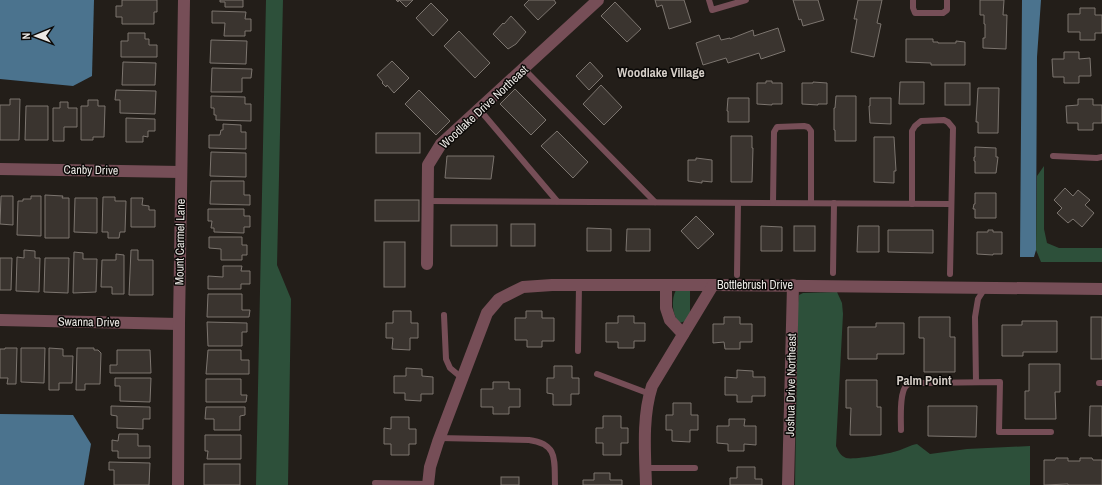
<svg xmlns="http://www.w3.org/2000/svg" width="1102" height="485" font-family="'Archivo Narrow',sans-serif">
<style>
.green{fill:#2d503a}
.water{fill:#4b738e}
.building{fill:#3a342f;stroke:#7c756f}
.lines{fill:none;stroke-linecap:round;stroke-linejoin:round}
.lane{stroke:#764e57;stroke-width:6}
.street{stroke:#764e57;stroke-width:12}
.labels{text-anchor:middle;stroke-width:3;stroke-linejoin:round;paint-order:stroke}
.street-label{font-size:12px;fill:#ece9e5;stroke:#0b0907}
.neighbourhood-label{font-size:13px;font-weight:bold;fill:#d5cec7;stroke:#0b0907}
</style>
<rect width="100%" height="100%" fill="#231e19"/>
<g class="green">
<path d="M266,0H283L277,265L291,299L288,485H256Z"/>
<path d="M1044,166V229L1047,243L1059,248H1102V262H1041L1036,250L1037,176Z"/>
<path d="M676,290H690V313L686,321L679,323C672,315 671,299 676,290Z"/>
<path d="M837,292L842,303L843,314L836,446C838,451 841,456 846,458C854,460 888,454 897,451C904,449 910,445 917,444L930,454L967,449L1030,446V485H795L798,303L799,295L803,293Z"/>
</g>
<g class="water">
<path d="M0,0H94L92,76L73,86L0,79Z"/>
<path d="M1022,0H1041L1037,57L1036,235V250L1034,257H1020Z"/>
<path d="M0,414L73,415L91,444L84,485H0Z"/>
</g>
<g class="building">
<path d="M122,0H157V12H154V24H122V17H116V6H122Z"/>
<path d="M220,0H243V7H225V2H220Z"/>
<path d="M396,0H413L406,7L399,0L398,2Z"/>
<path d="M529,0H554L556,3L538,20L524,5Z"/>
<path d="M655,0H684L691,22L669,29L662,5L657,7Z"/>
<path d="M793,0H818L824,20L803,26L801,19L799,20Z"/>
<path d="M858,0H882L877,23L881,24L874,57L851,52L857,19H854Z"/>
<path d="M980,0H1004L1003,15H1007L1006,49L983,48V38H985V24H984V15H980Z"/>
<path d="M615,2L641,29L627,42L601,16Z"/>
<path d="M431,3L448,20L433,36L416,18Z"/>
<path d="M1080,8H1095V15H1102V33H1095V40H1080V32H1068V14H1080Z"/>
<path d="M212,11L246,12L245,19H251V31H245V36H224L225,23H212Z"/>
<path d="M511,16L526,32L516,44L508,49L493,34L503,23L504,24Z"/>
<path d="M778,28L785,51L761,59L759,53L728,63L726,58L703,65L696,43L719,35L721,40L730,38V39L753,30L754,36Z"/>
<path d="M459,31L490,63L475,78L444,46Z"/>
<path d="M128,33H145V39H149V45H157V57H121V41H128Z"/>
<path d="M906,39H933V42H938V43H956V41L965,42V65H931V63L906,62Z"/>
<path d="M211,40L247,41L246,64L210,63Z"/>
<path d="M1064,52H1079V59L1090,58L1091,76H1079V83H1064V77H1053L1052,59H1064Z"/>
<path d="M392,61L409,78L394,93L387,85L386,87L382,83L383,82L377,75Z"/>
<path d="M123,62L156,63L155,85H122Z"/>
<path d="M590,62L603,76L589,90L576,76Z"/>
<path d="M212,68L252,69L251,78H242V92H211Z"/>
<path d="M766,81H772V83H782V104H772V105L757,104V83H766Z"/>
<path d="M813,82L827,83V104H818V105L802,104V83H813Z"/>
<path d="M900,82H924V104H899Z"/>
<rect x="945" y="83" width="25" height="22"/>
<path d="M601,85L622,107L604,125L583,104Z"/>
<path d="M978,88H999L998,133H978V122H976Z"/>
<path d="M515,89L546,120L531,135L500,104Z"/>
<path d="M116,90L156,91L155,114L120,113V100H115Z"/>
<path d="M419,90L450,121L436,135L405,104Z"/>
<path d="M211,96L245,97V104H251V121L216,120V115H214V108H211Z"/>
<path d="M836,96H856V141H835V130H834V108H835Z"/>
<path d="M728,98H749V122H728V111H727Z"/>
<path d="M870,98H891V124L870,123L869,106H870Z"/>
<path d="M10,99H20L19,140H0V105H10Z"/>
<path d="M1078,99H1093V105H1102V123H1093V130H1078V123H1067L1066,106L1078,105Z"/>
<path d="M88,100H98V106H105L104,137H93V140H81V106H88Z"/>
<path d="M60,102H68V108H77V127H64V141H53V108H60Z"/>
<path d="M26,106H48V140H25Z"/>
<path d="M126,118L155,119V131H148V137L143,136V142H126Z"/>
<path d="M223,124L241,125V132H246V149L209,148V135H220L221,130H223Z"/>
<path d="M557,131L588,162L573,178L541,146Z"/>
<rect x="376" y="133" width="44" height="20"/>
<path d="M731,136H752V148H753L752,182H731Z"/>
<path d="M874,137H894L896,171H894V183L874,182Z"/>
<path d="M975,147L996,148V157H998L996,173H975V161H974V157H975Z"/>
<path d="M211,152L246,153V177L210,176Z"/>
<path d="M447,156H494L491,179L445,178Z"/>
<path d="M696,158L712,160V182L702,181V183L688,181V160H696Z"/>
<path d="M211,181H244V195H250V205L210,204Z"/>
<path d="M1065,188L1073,196L1078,190L1090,200L1085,205L1094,213L1082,227L1073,219L1068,223L1057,213L1062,208L1054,200Z"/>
<path d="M975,193H996V218H975V209H973L974,204H975Z"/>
<path d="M45,195L63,196L62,198H69V238H45Z"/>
<path d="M1,196H13V225L0,224Z"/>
<path d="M31,196H41V236L17,235L18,201H23V199H31Z"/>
<path d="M103,197H115V201H126L125,232H120L119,238H108V232H102Z"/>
<path d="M75,198H97V233L74,232Z"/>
<path d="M131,198H143L142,205L149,206V210H155V227H131Z"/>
<rect x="375" y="200" width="44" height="21"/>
<path d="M208,209H244V216H250V227H244V233L214,232V228H211L212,221H208Z"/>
<path d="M696,216L714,234L698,249L681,231Z"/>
<rect x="511" y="224" width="24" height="22"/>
<rect x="451" y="225" width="46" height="21"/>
<path d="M761,226L782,227V251H761Z"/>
<rect x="794" y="226" width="21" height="25"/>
<path d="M858,226H879V252H857Z"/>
<path d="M587,228L611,229V251H587Z"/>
<path d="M627,229H650V251H626Z"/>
<path d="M888,230H933V253L888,252Z"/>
<path d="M988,230H993V232H1002V254H993V255L977,254V232H988Z"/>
<path d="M209,237H242V245H247V255H242V260H221V249L209,248Z"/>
<rect x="384" y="242" width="21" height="45"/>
<path d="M24,250L35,251V258H40L39,292L16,291L17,257L24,258Z"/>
<path d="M131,250H138V260H153V295H129Z"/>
<path d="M74,252L83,253V259H97L96,292L73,293Z"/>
<path d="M116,254L124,255V294H112V287H101L102,260H116Z"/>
<path d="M0,258H12L11,290H0Z"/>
<path d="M45,258H69L68,293L44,292Z"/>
<path d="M223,266H242L241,271H250V284H241V289H208V276L223,277Z"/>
<path d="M208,294H242V310H250L249,317H207Z"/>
<path d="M393,311H411V323H418V338H410V350L392,349L393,338H386V323H393Z"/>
<path d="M526,311H542V318H554V341H542V347H527V340H515V318H526Z"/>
<path d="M618,316H634V323H645V341H634V348H618V342H606V323H618Z"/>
<path d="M724,317H740V324H752V342H740V349H725L724,342L713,343V324H724Z"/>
<path d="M919,317H950V337H955V372H924V338H919Z"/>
<rect x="1091" y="317" width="11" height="42"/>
<path d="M1022,321H1057V352H1023V356H1002V325H1022Z"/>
<path d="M207,322L247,323V332H242V346H208Z"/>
<path d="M876,323H904V354H877V359H848V327H876Z"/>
<path d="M5,348H17L16,384H7L8,378H0V349H5Z"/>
<path d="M21,348H45L44,383L21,382Z"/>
<path d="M49,348L63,349V356H73L72,383H59V390H49Z"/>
<path d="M77,348H94V350H98L101,353L100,384H85V390H76Z"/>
<path d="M117,350H150L151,373H110V365H117Z"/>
<path d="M208,350H241V360H249V374H206Z"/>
<path d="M1029,364H1060V392H1055L1056,419H1025V391H1029Z"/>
<path d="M554,366H572V378H579V394H571V405H553V394L547,393V378H554Z"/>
<path d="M406,368L422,369V376L433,377V394H421V401L405,400V393H394V376H406Z"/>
<path d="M737,370L753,371V377H765V396H752V402H737V395H725V377L737,378Z"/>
<path d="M115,378H151L150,402L120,401V386H115Z"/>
<path d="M206,379H241V395H247L246,402H206Z"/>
<path d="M846,380H877V407H881V435H850L851,408H846Z"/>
<path d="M493,382H509V389H520V407H509V414H493V407H481V389H493Z"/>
<path d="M673,403H691V415H698V430H690V442L672,441V430H666V415H673Z"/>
<path d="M111,406L150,407V419H143V429L117,428V416L111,415Z"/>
<path d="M928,406H977L976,437L928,436Z"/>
<path d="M1090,406H1102V436H1089Z"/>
<path d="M206,407H245V415L240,416V430H214V419H205Z"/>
<path d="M603,416H621V428H628V443H621V455H603V443H596V428H603Z"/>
<path d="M391,417H409V429H416V444H409V455H391V444H384V428L391,429Z"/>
<path d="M729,419H745L744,426H756V445L744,444V451H728V444L717,443V426H729Z"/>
<path d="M119,434H138V446H150V458H118V451H112V440L118,441Z"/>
<path d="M205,435H241V459H207L208,451H205Z"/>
<path d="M1056,458H1068V461H1080V458H1092L1093,460H1102V485H1068V484L1044,485V460H1055Z"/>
<path d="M109,462L150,463L149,485H114V470H109Z"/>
<rect x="204" y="464" width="36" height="21"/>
<path d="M737,467H755V479H762V485H730V478H737Z"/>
<path d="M594,473H610V480H622V485H583V480H594Z"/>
<rect x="501" y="477" width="18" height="8"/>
</g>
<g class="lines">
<g class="lane">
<path d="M709,0L712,10L746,0"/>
<path d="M913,0V8L915,13H943L947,10V0"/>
<path d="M524,69L655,202"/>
<path d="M479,109L557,201"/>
<path d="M1053,156L1097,158L1102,157"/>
<path d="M427,201L951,204"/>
<path d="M773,203L774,132L777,127L804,126L808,127L811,131V203"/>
<path d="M912,204V131L915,126L921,121L944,120L948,122L953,128L950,274"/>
<path d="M833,273L834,203"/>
<path d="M737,275L738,203"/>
<path d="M444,315L446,359L450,368L462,378"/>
<path d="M578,351L579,285"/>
<path d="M597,374L650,394"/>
<path d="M976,382L975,317L978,299L985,288"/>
<path d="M1099,383H1102"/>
<path d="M901,430C901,420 899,391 907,385C910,383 915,383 919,383L1000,382L999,432H1051"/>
<path d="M439,438L529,440C559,444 554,461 555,485"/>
<path d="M645,468H695"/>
<path d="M375,483L428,484"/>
</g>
<g class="street">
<path d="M0,169L181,172"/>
<path d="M427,264L428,165L441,144L598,0"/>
<path d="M666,285V308L670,320L683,334"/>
<path d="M0,320L179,324"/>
<path d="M178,485L179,324L184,0"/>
<path d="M428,485L430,467L438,442L487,313L499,299L523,287L552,285H713L1102,289"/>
<path d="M646,485C645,452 642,417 652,386L713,285"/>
<path d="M788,485L793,285"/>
</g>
</g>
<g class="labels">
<g class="street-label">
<text transform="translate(484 107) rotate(-43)" y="4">Woodlake Drive Northeast</text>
<text transform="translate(91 170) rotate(1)" y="4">Canby Drive</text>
<text transform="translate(180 242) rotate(-89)" y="4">Mount Carmel Lane</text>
<text x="755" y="289">Bottlebrush Drive</text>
<text transform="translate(89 322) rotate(1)" y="4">Swanna Drive</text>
<text transform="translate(791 385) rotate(-89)" y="4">Joshua Drive Northeast</text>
</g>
<g class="neighbourhood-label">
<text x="661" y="77">Woodlake Village</text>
<text x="924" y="385">Palm Point</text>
</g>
</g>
<g transform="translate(36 36) rotate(269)" stroke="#0b0907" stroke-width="3" paint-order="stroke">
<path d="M0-3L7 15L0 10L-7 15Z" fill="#ece9e5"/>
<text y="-6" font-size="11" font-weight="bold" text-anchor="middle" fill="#ece9e5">N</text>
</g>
</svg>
